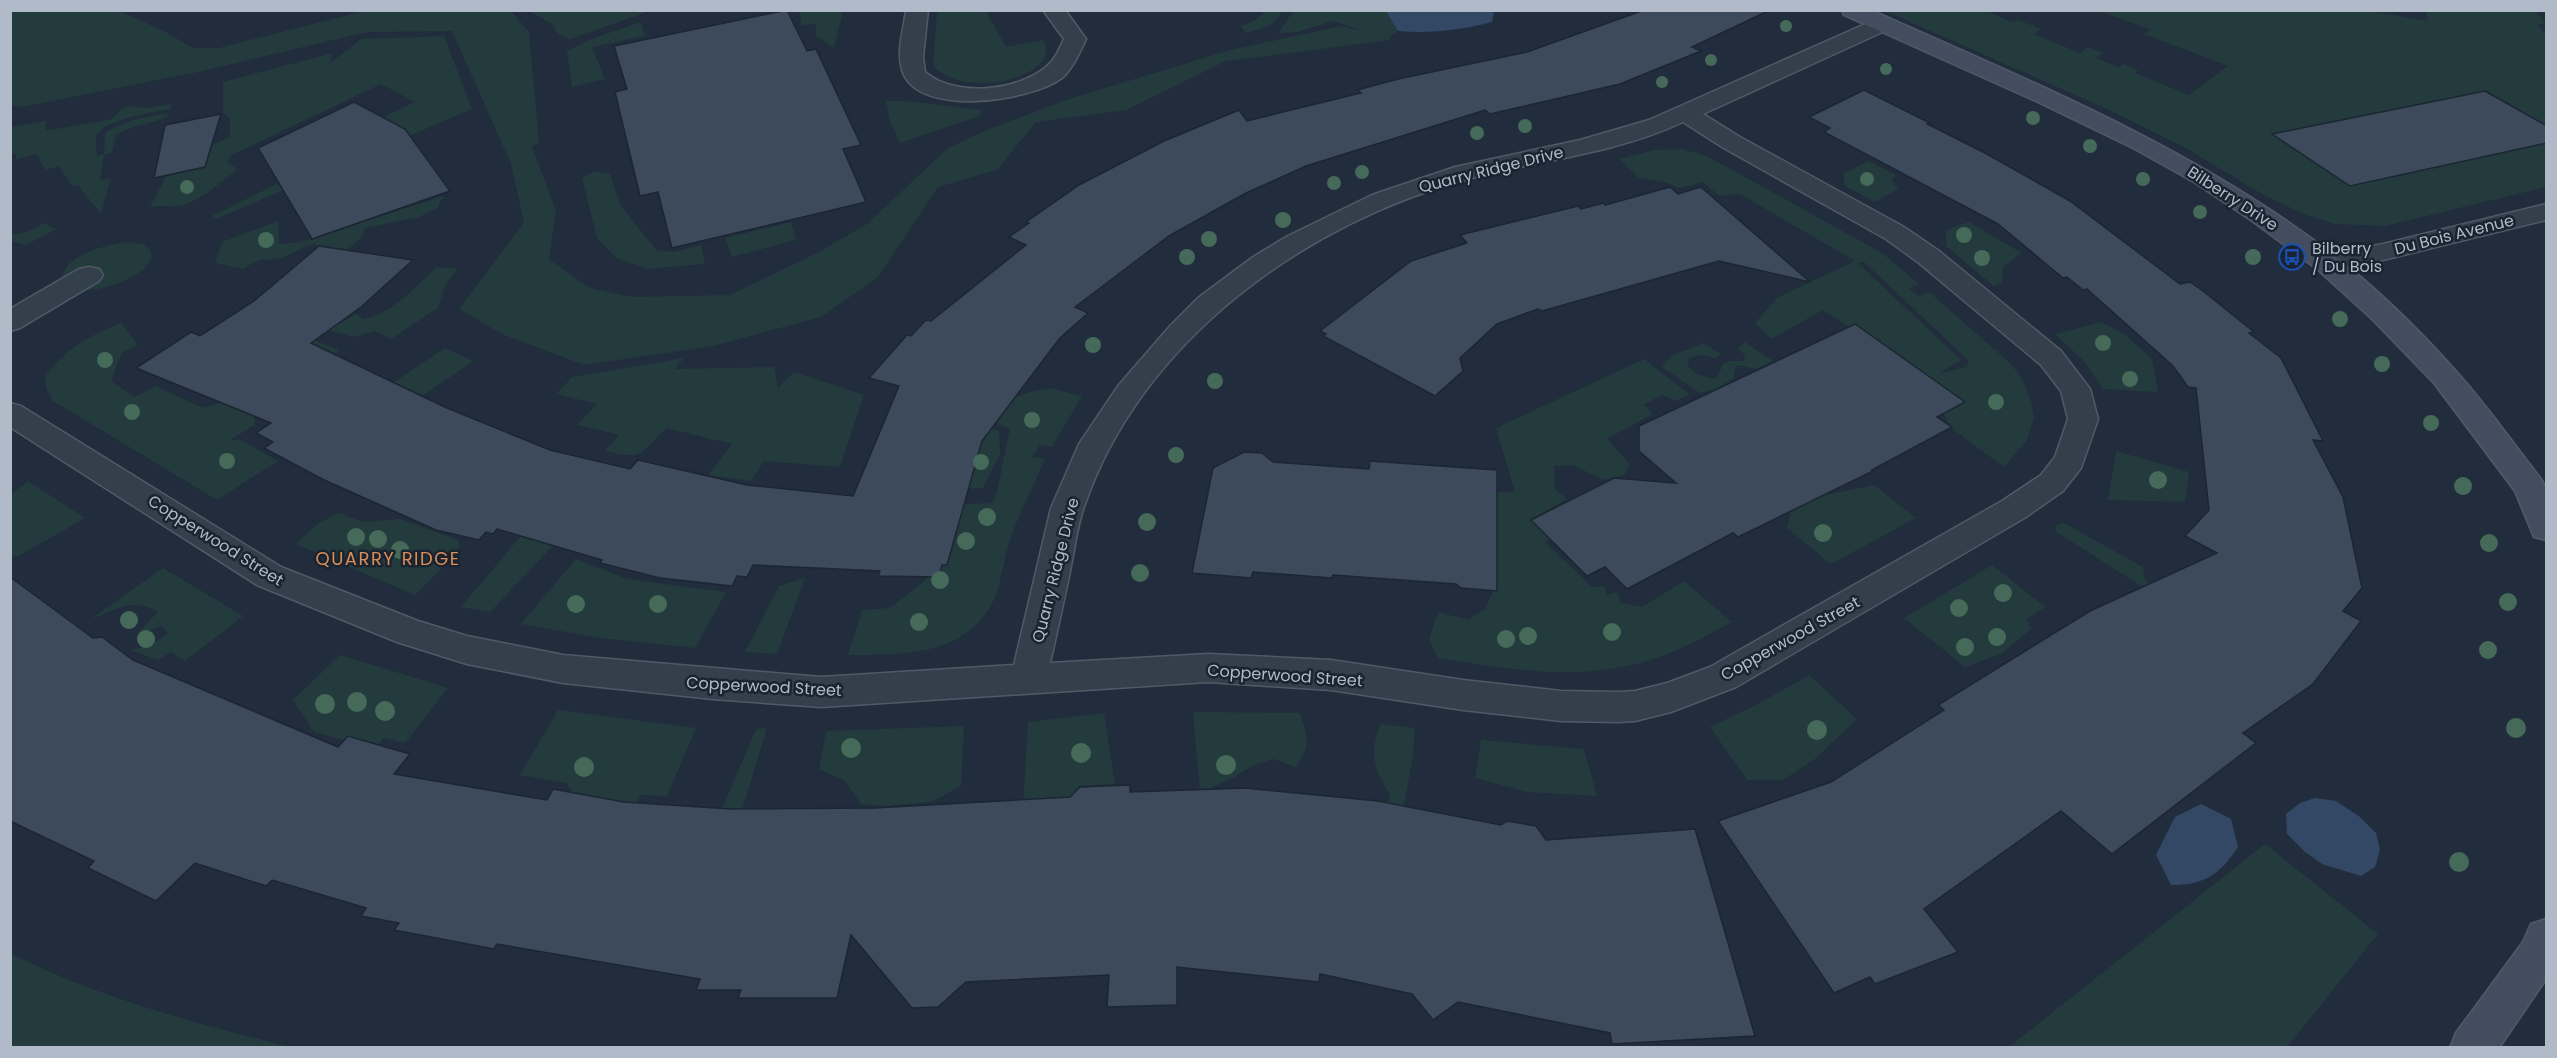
<svg xmlns="http://www.w3.org/2000/svg" width="2557" height="1058" font-family="Poppins,sans-serif">
<style>
.green{fill:#233b3d;fill-rule:evenodd}
.water{fill:#334865}
.building{fill:#3c4a5c;stroke:#1c2633;stroke-width:1.5}
.lines{fill:none;stroke-linecap:round;stroke-linejoin:round}
.street-casing{stroke:#505a67;stroke-width:3}
.secondary-casing{stroke:#505a67;stroke-width:3}
.street{fill:#343f4c;fill-rule:evenodd}
.secondary{fill:#424e5f;fill-rule:evenodd}
.tree{fill:#466a59}
.labels{text-anchor:middle;stroke-width:5;stroke-linejoin:round;paint-order:stroke}
.street-label{font-size:16px;fill:#b0bac8;stroke:#1a2431}
.poi-label{font-size:16px;fill:#b0bac8;stroke:#1a2431;text-anchor:start}
.neighbourhood-label{font-size:18px;letter-spacing:1.5px;fill:#db8e58;stroke:#1a2431}
</style>
<rect width="100%" height="100%" fill="#212d3c"/>
<g class="green">
<path d="M504,10L513,13L529,32L539,144L532,146L556,211L549,259L590,288L632,297L730,295L819,252L867,224L948,148L987,130L1063,101L1230,50L1342,26L1367,32L1333,21L1297,32L1279,33L1293,11H1386L1398,31L1389,37L1391,40L1226,61L1126,110L1036,122L997,170L938,187L878,277L821,317L713,346L584,365L502,334L459,309L524,223L511,164L452,31L367,32L198,72L22,107L11,105V11H119L162,30L193,48H219L364,11Z"/>
<path d="M2365,10L2428,21L2426,11H2536L2546,24H2538L2546,36V126L2274,135L2350,186L2546,143V187L2385,226L2335,224L2306,215L2262,194L2184,147L2107,109L1885,11H1994L1990,13L2012,22L2018,20L2041,29L2034,34L2080,53L2088,47L2103,53L2096,58L2118,67L2123,64L2138,70L2135,73L2189,95L2228,66L2144,34L2151,30L2100,11Z"/>
<path d="M529,11L650,10V11L570,39L558,34L552,24Z"/>
<path d="M800,11H843L834,48L816,36V24L801,25Z"/>
<path d="M937,11H986L1006,47L1043,40C1065,78 960,101 933,65Z"/>
<path d="M1265,11H1281C1277,27 1260,29 1246,33L1240,26L1254,21Z"/>
<path d="M641,22L645,36L592,47L605,79L572,87L567,51L594,38Z"/>
<path d="M444,36L472,109L216,219L212,216L285,180L380,123L383,117L415,102L381,84L232,155L227,162L237,169C223,181 197,204 178,206C169,207 160,205 150,207L168,173L207,147L230,137V119L223,113V82L333,53L330,63L361,39Z"/>
<path d="M886,101H906L982,110L980,116L900,143L890,121Z"/>
<path d="M172,104L170,109C151,113 111,118 98,133C94,138 97,150 97,156L104,154L105,133L113,128L133,120L162,114L170,115C153,125 132,124 116,135L112,153L104,155L100,180L111,178L101,214L78,185L72,186L59,166L46,170L36,154L16,160V155L11,153V127L46,121L45,131L112,119L122,109L131,106L146,108Z"/>
<path d="M1681,149L1707,156L1882,253L1919,284L1909,288L1918,296L1929,292L2010,363L2022,378L2031,401L2034,418L2027,440L2004,467L1951,428L1943,413L1961,401L1823,310L1771,339L1755,323L1777,298L1855,261L1740,194L1719,196L1703,182L1679,188L1666,182L1639,178L1619,159L1655,150ZM1857,262H1864L1969,361L1967,367L1940,373L1961,360Z"/>
<path d="M1868,161L1896,175L1892,180L1898,189L1875,202L1845,186L1843,174Z"/>
<path d="M595,171L610,174L621,206L656,250L675,252L701,245L705,264L648,269L616,258L597,238L582,178Z"/>
<path d="M440,197H445L440,201L438,208L419,217L365,228L362,237L346,251L321,247L315,244C302,246 292,255 280,258C262,262 261,256 244,269L215,263L222,242L278,221L279,244L301,242Z"/>
<path d="M791,222L796,240L732,257L725,238Z"/>
<path d="M1969,222L2022,253L2003,267L2002,282L1994,286L1946,246V230Z"/>
<path d="M44,223L56,229L26,245L11,241V235L27,232Z"/>
<path d="M128,242L144,244L151,250C151,253 152,256 151,259C144,277 101,292 83,290C77,289 68,282 62,279C65,253 107,245 128,242Z"/>
<path d="M437,267L457,269L445,285L438,308L391,339L375,331L353,337L324,329L327,325L341,323L356,314L363,319C391,315 416,286 437,267Z"/>
<path d="M2102,322L2125,335L2152,359L2158,392L2103,389L2084,361L2055,334Z"/>
<path d="M121,323L138,345L122,352L111,381L135,397L155,386L203,408L221,403L310,339L340,350L310,370L254,415L255,425L228,441L239,439L278,461L217,500L53,401L46,388L45,377C64,349 91,335 121,323Z"/>
<path d="M1745,342L1773,361L1757,369L1736,365L1733,379L1716,389L1700,393L1662,367L1671,356L1703,343L1721,354L1715,358L1701,355L1689,358L1688,367L1697,374L1715,379L1720,372L1722,365L1730,361H1744L1745,355L1738,349Z"/>
<path d="M445,348L473,361L415,401L387,387Z"/>
<path d="M684,358L675,369L774,367L778,388L794,372L864,395L840,467L764,461L751,481L708,475L732,444L667,428C639,453 646,461 605,451L619,435L577,425L597,404L556,394L572,377Z"/>
<path d="M1644,359L1689,394L1676,401L1662,395L1643,405L1653,414L1610,437H1606L1630,465L1624,475L1604,480L1572,465L1554,466L1555,489L1567,499L1533,518L1553,536L1545,542L1592,587H1605L1607,595L1617,592L1621,603L1642,607L1684,581L1732,622C1711,633 1691,645 1670,653C1594,684 1516,671 1438,658L1429,640L1438,612L1468,620L1486,608L1495,585L1485,492H1515L1496,428Z"/>
<path d="M1050,388L1082,396L1052,447L1040,445L1032,457L1045,459C1033,487 1018,515 1009,543C1004,559 1002,577 997,592C974,656 904,655 848,655L862,610L890,608L927,579L946,505L992,503L997,492L1010,428L992,423L1010,405V400L1030,392Z"/>
<path d="M975,425L999,431L1000,454L983,488L960,489Z"/>
<path d="M2116,451L2189,472L2185,502L2108,500Z"/>
<path d="M28,481L85,518L19,556L11,557V495Z"/>
<path d="M1874,485L1916,518L1831,564L1787,528L1793,504C1820,495 1847,491 1874,485Z"/>
<path d="M338,513L364,522L400,519L458,540L460,550L415,595L296,544L316,525Z"/>
<path d="M2064,523L2143,567L2145,580L2195,609L2188,616L2055,531L2057,524Z"/>
<path d="M529,526L568,530L490,612L461,607Z"/>
<path d="M576,559L627,579L726,592L695,648L601,638L521,624Z"/>
<path d="M1992,565L2045,607L2027,619L2031,629L2001,654L1965,667L1904,618Z"/>
<path d="M163,568L243,616L185,661L171,652L158,660L131,650L148,646L168,634L162,626L137,634L158,612C134,596 115,610 91,619Z"/>
<path d="M805,578L777,654L745,652L779,586Z"/>
<path d="M340,655L448,688L405,743L384,738L374,748L314,732L293,700Z"/>
<path d="M1809,675L1857,719L1815,759L1783,780H1747L1710,727L1758,704Z"/>
<path d="M558,710L696,728L667,796L641,795L634,807L574,795L567,783L520,775Z"/>
<path d="M1193,712L1300,713C1307,735 1312,748 1295,767L1274,759L1253,765L1233,778L1200,793Z"/>
<path d="M1104,713L1115,784L1078,786V798L1023,805L1028,722Z"/>
<path d="M1381,724L1415,728L1413,756L1404,805L1392,809L1387,807L1390,794C1374,769 1368,753 1381,724Z"/>
<path d="M964,726L961,786L932,802L884,806L861,804L845,781L819,769L826,731Z"/>
<path d="M767,728L742,810L722,809L756,729Z"/>
<path d="M1481,740L1584,749L1597,796L1528,792L1475,778Z"/>
<path d="M2265,844L2378,934L2287,1047H2009Z"/>
<path d="M10,953C98,998 195,1023 290,1047H11Z"/>
</g>
<g class="water">
<path d="M1386,11H1494L1492,22C1460,30 1430,34 1398,31Z"/>
<path d="M2315,798L2336,801L2360,817L2376,833L2380,850L2375,867L2361,876L2322,864L2305,852L2287,834L2286,814L2300,803Z"/>
<path d="M2201,804L2231,819L2238,847C2219,875 2205,885 2171,885L2156,855L2175,817Z"/>
</g>
<g class="building">
<path d="M787,10L807,51L816,49L861,145L843,149L866,202L672,248L658,192L640,196L615,92L627,89L614,46Z"/>
<path d="M1644,10H1770L1692,47L1701,51L1620,84L1490,114L1485,110L1306,166L1246,193L1169,236L1075,307L1088,313L1060,338L982,441L947,565H942L939,577L878,576L880,571L753,565L747,577L737,576L732,586L660,578L600,563L602,560L497,529L493,534L486,532L479,540L436,530L322,479L264,448L273,442L256,433L271,423L136,368L191,332L200,336L254,301L319,246L413,260L361,307L311,343L447,408L550,450L630,469L638,460L747,485L853,496L899,386L869,378L907,335L911,336L926,320L931,321L1026,245L1009,237L1029,223L1026,222L1079,185L1164,141L1239,110L1247,121L1361,93L1357,90L1398,79L1527,52Z"/>
<path d="M1864,90L1930,123L1927,124L1985,153L2070,201L2180,284L2190,282L2203,291L2254,332L2249,333L2281,358L2323,441L2313,440L2343,497L2362,588L2343,611L2361,621L2313,684L2243,733L2256,743L2112,854L2061,811L1924,909L1958,952L1875,984L1870,977L1834,993L1718,821L1831,782L1944,710L1938,705L2090,611L2217,553L2185,536L2209,510L2196,388L2188,387L2173,366L2087,289L2083,290L2067,277L2063,278L1998,224L1824,132L1830,128L1809,117Z"/>
<path d="M2485,91L2547,126V143L2350,186L2272,134Z"/>
<path d="M354,102L405,129L450,191L312,239L258,148Z"/>
<path d="M221,114L205,167L154,178L165,125Z"/>
<path d="M1670,187L1678,194L1701,187L1810,282L1719,261L1542,311L1538,309L1497,324L1460,358L1463,371L1435,396L1323,336L1326,334L1320,331L1411,261L1467,243L1460,235L1578,206L1581,209L1604,203L1605,205Z"/>
<path d="M1855,324L1965,402L1937,417L1952,427L1872,470L1873,471L1738,537L1733,533L1627,589L1605,567L1587,576L1531,520L1614,478L1676,483L1639,451V426Z"/>
<path d="M1244,452L1262,453L1273,462L1369,469L1370,461L1497,470V591L1461,588L1456,584L1333,575L1332,578L1253,572L1251,578L1192,573L1213,468Z"/>
<path d="M10,577L93,638L102,637L133,660L338,747L348,736L410,754L394,774L547,800L553,789L624,802L731,809L874,808L1070,797L1080,787L1130,785V792L1245,788L1378,801L1501,825L1507,821L1536,826L1546,840L1695,829L1755,1036L1612,1044L1610,1033L1458,1002L1433,1020L1412,994L1320,974L1319,982L1177,967V1005L1107,1007L1109,975L966,982L938,1007L912,1008L851,935L837,998H738L741,990H696L700,979L497,944L494,949L394,930L399,923L361,916L366,908L272,880L266,886L195,863L156,901L88,868L94,861L10,821Z"/>
</g>
<g class="lines">
<g class="street-casing">
<g id="street">
<path d="M906,10H928L923,57L925,72C955,98 1017,91 1046,67C1055,60 1059,49 1064,39L1043,10H1065L1086,39C1080,52 1073,68 1062,78C1031,101 917,119 902,70C896,52 904,28 906,10Z"/>
<path d="M1881,17L1889,19L1892,24L1889,29L1703,114L1740,137L1904,227L1939,251L2061,351L2090,389L2098,419L2081,468L2063,491L2026,517L1736,687L1671,712L1635,721L1618,722L1561,721L1463,710L1331,690L1208,682L821,707L713,699L563,683L467,664L397,642L257,585L10,427V403L21,406L281,567L418,621L467,636L563,655L821,677L1014,665L1051,508L1079,444L1118,386L1170,326L1198,298L1253,257L1286,237L1372,195L1455,167L1580,140L1649,120ZM1683,122L1722,147L1886,239L1919,263L2041,365L2061,391L2068,419L2055,457L2041,475L2002,501L1710,667L1667,683L1635,691L1618,692L1561,691L1463,680L1331,660L1208,654L1050,663C1058,628 1066,592 1073,556C1076,540 1078,523 1084,507C1140,341 1307,221 1472,178C1542,160 1617,153 1683,122Z"/>
<path d="M2546,204V220L2383,260L2327,271L2317,269L2313,263L2317,257L2383,244Z"/>
<path d="M89,267L99,269L103,275L99,281L20,328L10,331V309L79,269Z"/>
</g>
</g>
<g class="secondary-casing">
<g id="secondary">
<path d="M1842,10H1871C2032,82 2195,148 2335,256C2377,289 2418,329 2454,369C2485,403 2512,442 2541,479L2546,488V540L2534,537L2515,491L2434,383L2372,319L2317,269L2251,220L2194,182L2135,149L2038,102L1844,15Z"/>
<path d="M2546,919V979L2499,1048H2450L2456,1033L2523,942L2531,924Z"/>
</g>
</g>
<use href="#street" class="street"/>
<use href="#secondary" class="secondary"/>
</g>
<g class="tree">
<circle cx="1786" cy="26" r="6"/>
<circle cx="1711" cy="60" r="6"/>
<circle cx="1886" cy="69" r="6"/>
<circle cx="1662" cy="82" r="6"/>
<circle cx="2033" cy="118" r="7"/>
<circle cx="1525" cy="126" r="7"/>
<circle cx="1477" cy="133" r="7"/>
<circle cx="2090" cy="146" r="7"/>
<circle cx="1362" cy="172" r="7"/>
<circle cx="1867" cy="179" r="7"/>
<circle cx="2143" cy="179" r="7"/>
<circle cx="1334" cy="183" r="7"/>
<circle cx="187" cy="187" r="7"/>
<circle cx="2200" cy="212" r="7"/>
<circle cx="1283" cy="220" r="8"/>
<circle cx="1964" cy="235" r="8"/>
<circle cx="1209" cy="239" r="8"/>
<circle cx="266" cy="240" r="8"/>
<circle cx="1187" cy="257" r="8"/>
<circle cx="2253" cy="257" r="8"/>
<circle cx="1982" cy="258" r="8"/>
<circle cx="2340" cy="319" r="8"/>
<circle cx="2103" cy="343" r="8"/>
<circle cx="1093" cy="345" r="8"/>
<circle cx="105" cy="360" r="8"/>
<circle cx="2382" cy="364" r="8"/>
<circle cx="2130" cy="379" r="8"/>
<circle cx="1215" cy="381" r="8"/>
<circle cx="1996" cy="402" r="8"/>
<circle cx="132" cy="412" r="8"/>
<circle cx="1032" cy="420" r="8"/>
<circle cx="2431" cy="423" r="8"/>
<circle cx="1176" cy="455" r="8"/>
<circle cx="227" cy="461" r="8"/>
<circle cx="981" cy="462" r="8"/>
<circle cx="2158" cy="480" r="9"/>
<circle cx="2463" cy="486" r="9"/>
<circle cx="987" cy="517" r="9"/>
<circle cx="1147" cy="522" r="9"/>
<circle cx="1823" cy="533" r="9"/>
<circle cx="356" cy="537" r="9"/>
<circle cx="378" cy="539" r="9"/>
<circle cx="966" cy="541" r="9"/>
<circle cx="2489" cy="543" r="9"/>
<circle cx="400" cy="550" r="9"/>
<circle cx="1140" cy="573" r="9"/>
<circle cx="940" cy="580" r="9"/>
<circle cx="2003" cy="593" r="9"/>
<circle cx="2508" cy="602" r="9"/>
<circle cx="576" cy="604" r="9"/>
<circle cx="658" cy="604" r="9"/>
<circle cx="1959" cy="608" r="9"/>
<circle cx="129" cy="620" r="9"/>
<circle cx="919" cy="622" r="9"/>
<circle cx="1612" cy="632" r="9"/>
<circle cx="1528" cy="636" r="9"/>
<circle cx="1997" cy="637" r="9"/>
<circle cx="146" cy="639" r="9"/>
<circle cx="1506" cy="639" r="9"/>
<circle cx="1965" cy="647" r="9"/>
<circle cx="2488" cy="650" r="9"/>
<circle cx="357" cy="702" r="10"/>
<circle cx="325" cy="704" r="10"/>
<circle cx="385" cy="711" r="10"/>
<circle cx="2516" cy="728" r="10"/>
<circle cx="1817" cy="730" r="10"/>
<circle cx="851" cy="748" r="10"/>
<circle cx="1081" cy="753" r="10"/>
<circle cx="1226" cy="765" r="10"/>
<circle cx="584" cy="767" r="10"/>
<circle cx="2459" cy="862" r="10"/>
</g>
<defs>
<g id="bus-ring" transform="scale(1.35)"><circle r="9.5" fill="#1a2431" stroke="#1a4fb4" stroke-width="1.5"/><path d="M-5-6H5V4H4V6H2V4H-2V6H-4V4H-5ZM-3.5-4V0h7V-4ZM-3.5 1.2v1.5H-2V1.2ZM2 1.2v1.5H3.5V1.2Z" fill="#1a4fb4"/></g>
</defs>
<g fill-rule="evenodd">
<use href="#bus-ring" x="2292" y="257"/>
</g>
<g class="labels">
<g class="street-label">
<text transform="translate(1491 169) rotate(-14)" y="6">Quarry Ridge Drive</text>
<text transform="translate(2233 198) rotate(33)" y="6">Bilberry Drive</text>
<text transform="translate(2454 234) rotate(-14)" y="6">Du Bois Avenue</text>
<text transform="translate(216 540) rotate(32)" y="6">Copperwood Street</text>
<text transform="translate(1055 570) rotate(-76)" y="6">Quarry Ridge Drive</text>
<text transform="translate(1790 638) rotate(-29)" y="6">Copperwood Street</text>
<text transform="translate(1285 675) rotate(4)" y="6">Copperwood Street</text>
<text transform="translate(764 686) rotate(3)" y="6">Copperwood Street</text>
</g>
<g class="poi-label">
<text x="2312" y="254">Bilberry<tspan x="2312" dy="18">/ Du Bois</tspan></text>
</g>
<g class="neighbourhood-label">
<text x="388" y="565">QUARRY RIDGE</text>
</g>
</g>
<rect width="2557" height="1058" fill="none" stroke="#b0bac8" stroke-width="24"/>
</svg>
